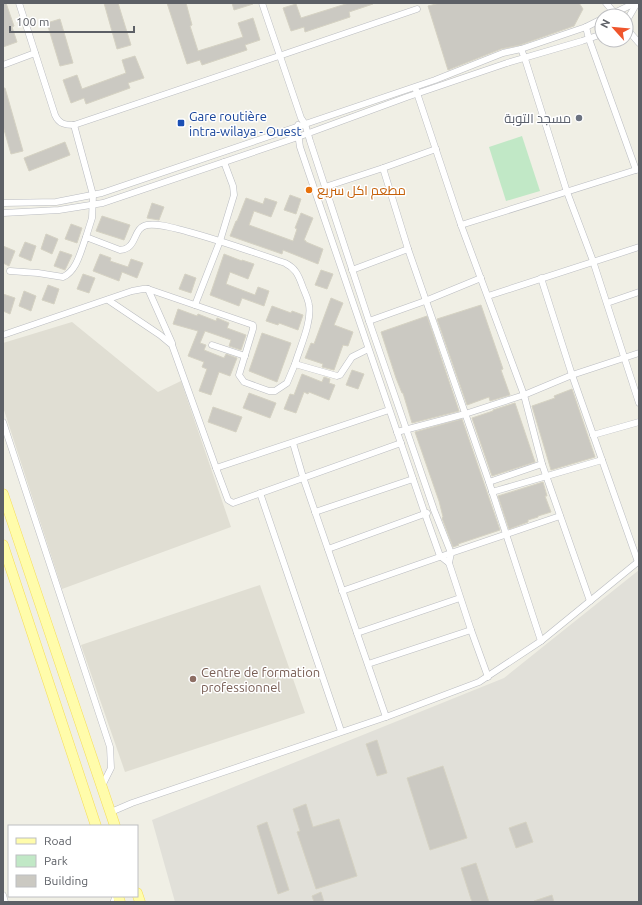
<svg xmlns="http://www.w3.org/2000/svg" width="642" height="905" font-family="Ubuntu,Cairo,sans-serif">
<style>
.industrial{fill:#e1e0d9}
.education{fill:#e0ded3}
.green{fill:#c1e8c6}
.building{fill:#cbc9c2;stroke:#d5d2c3}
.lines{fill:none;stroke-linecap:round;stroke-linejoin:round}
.service-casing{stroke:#babcc1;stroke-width:4}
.minor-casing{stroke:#babcc1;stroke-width:7}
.primary-casing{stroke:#f6de58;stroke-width:11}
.service{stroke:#fff;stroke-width:3}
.minor{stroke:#fff;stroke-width:6}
.primary{stroke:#fffcab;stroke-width:10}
.worship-dot{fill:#6b7280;stroke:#fff;stroke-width:1.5}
.transit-dot{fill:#1a4fb4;stroke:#fff;stroke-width:1.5}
.food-dot{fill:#e8710a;stroke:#fff;stroke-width:1.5}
.education-dot{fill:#8d6e63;stroke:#fff;stroke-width:1.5}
.labels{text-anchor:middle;stroke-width:3;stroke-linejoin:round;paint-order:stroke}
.transit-label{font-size:13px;fill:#164399;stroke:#fff;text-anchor:start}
.worship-label{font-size:13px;fill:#5b616d;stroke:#fff;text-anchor:end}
.food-label{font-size:13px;fill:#c56008;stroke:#fff;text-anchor:start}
.education-label{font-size:13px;fill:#785e54;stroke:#fff;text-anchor:start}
</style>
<rect width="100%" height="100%" fill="#f0efe5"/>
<path class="industrial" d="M639,570V902H175L152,820L504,678Z"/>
<g class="education">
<path d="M72,322L158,392L181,381L231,527L62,589L3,407V343Z"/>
<path d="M260,585L305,713L125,772L81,645Z"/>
</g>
<path class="green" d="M522,136L540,191L506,201L489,147Z"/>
<g class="building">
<path d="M3,3H6L14,26L12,27L17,42L3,47Z"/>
<path d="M104,3H118L131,45L117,49Z"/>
<path d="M167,3H186L192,25L190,26L198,51L243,37L238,23L253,18L260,40L245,45L247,50L202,65L200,60L187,64Z"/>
<path d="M232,3H253V4L234,10Z"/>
<path d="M349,3H373V4L349,12L350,17L305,32L304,27L291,31L283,8L296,4L301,18Z"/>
<path d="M440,3H579L583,9L574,26L520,45L501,49L448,70L428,6Z"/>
<path d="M60,19L73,63L60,66L47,23Z"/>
<path d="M135,56L144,78L128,83L130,88L86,104L84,98L71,103L63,80L77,75L82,89L126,73L122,60Z"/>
<path d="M3,88H5L23,151L11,154L3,126Z"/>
<path d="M65,142L70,155L29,171L24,158Z"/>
<path d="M290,195L301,199L296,214L284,210Z"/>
<path d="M246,198L263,204L265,198L277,202L271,217L254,211L249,225L293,241L297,229L295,228L301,213L313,218L304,240L306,241V242L323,249L318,264L283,250L282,254L230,236L236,221H237Z"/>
<path d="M152,203L164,207L159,220L147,218Z"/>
<path d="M102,216L130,225L124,240L96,231Z"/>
<path d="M71,224L82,228L77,243L65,239Z"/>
<path d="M46,234L58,239L52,254L41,249Z"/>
<path d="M25,242L36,246L31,261L19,256Z"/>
<path d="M3,246L15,251L9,266L3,263Z"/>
<path d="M60,251L72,255L65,270L54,266Z"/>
<path d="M100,254L111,258L110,261L128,267L131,259L143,263L137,278L122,272L119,281L93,271Z"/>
<path d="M224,254L242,261V260L254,264L248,279L230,272L226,284L255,295L258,287L269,291L264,306L242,298L239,306L210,295Z"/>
<path d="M321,270L333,274L327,289L315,285Z"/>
<path d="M83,274L95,278L89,293L77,289Z"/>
<path d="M185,274L196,278L191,293L179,289Z"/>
<path d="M48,285L59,289L54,304L42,300Z"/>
<path d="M24,291L36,296L31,311L19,306Z"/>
<path d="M3,294L15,298L10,314L3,311Z"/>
<path d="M331,298L343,303L334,325L353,332L348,346L343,345L334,370L322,367L323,364L305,358L311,343L314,344Z"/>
<path d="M481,305L503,369L501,370L510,395L490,401L489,397L467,405L437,319Z"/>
<path d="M272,306L291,313L292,311L303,315L298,330L279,323L278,325L266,321Z"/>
<path d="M178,309L197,316L198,314L216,321L217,318L229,323L227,328L246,335L241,350L229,346L231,340L205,331L200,343L206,345L204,350L224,358L226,354L237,358L230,376L219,372L211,395L199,391L207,369L202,367L204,362L188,356L198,331L173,324Z"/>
<path d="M427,316L459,411L412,423L403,393H402L396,378L381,332Z"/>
<path d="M262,333L291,343L277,382L249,371Z"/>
<path d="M352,370L364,374L358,389L346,385Z"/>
<path d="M302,374L322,382L324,377L330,379L329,383L335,385L329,400L309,392L308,394L304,392L296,413L284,409L290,394L294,395Z"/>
<path d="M572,389L595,457L551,470L532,406L555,398L554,396Z"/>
<path d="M249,393L276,403L270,418L243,408Z"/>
<path d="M515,403L535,462L492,476L472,418L493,411V410Z"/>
<path d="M213,407L242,417L236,432L208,422Z"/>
<path d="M462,419L500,530L458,544L459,545L453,547L442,518L443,517L439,501L415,432Z"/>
<path d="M543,482L547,496H545L551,512L538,516V517L528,520V522L509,529L498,496Z"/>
<path d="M377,740L387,773L377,776L366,744Z"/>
<path d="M443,766L467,838L430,850L407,778Z"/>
<path d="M306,804L313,827L339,819L357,876L316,889L297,832L300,831L293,809Z"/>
<path d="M267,822L289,890L278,894L257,826Z"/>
<path d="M526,822L533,842L516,848L509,828Z"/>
<path d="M476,863L489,902H472L461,868Z"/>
<path d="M321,892L324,902H314L312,896Z"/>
<path d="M552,895L554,902H534V901Z"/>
</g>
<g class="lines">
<g class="service-casing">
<path id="service" d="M112,902L114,896"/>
</g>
<g class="minor-casing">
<g id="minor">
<path d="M19,3L55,115C59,124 65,125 74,125L279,56L417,9"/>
<path d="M262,3L301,118L305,124L310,141L369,321L434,510L451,553L449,563L471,630L488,677"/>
<path d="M606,3L617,16"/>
<path d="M608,16L635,3"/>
<path d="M626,22L637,3"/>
<path d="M586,27L589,39L636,170"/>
<path d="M626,28L639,43"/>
<path d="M521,49L525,59L567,192L593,261L639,403"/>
<path d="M3,65L35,53"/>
<path d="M416,90L461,225L524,395L542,464L590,601"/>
<path d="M74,125L93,195L92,218L86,237"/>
<path d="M298,125L297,127L300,147L425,514L440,556L449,563"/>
<path d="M383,168L408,249L489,482L541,641"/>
<path d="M325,187L383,168L436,149"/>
<path d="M3,203L56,202L102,193L435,80L503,53L521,49L586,27L602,19"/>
<path d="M3,213L59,210L103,203L298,137L407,97L507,63L582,41L602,34"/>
<path d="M461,225L639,169"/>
<path d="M352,270L408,249"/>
<path d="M10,271L38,273L63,277C77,271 81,250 86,237L120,250C138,249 132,228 147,225C161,223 176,229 189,232C222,241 253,252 285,263C295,268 298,274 302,285C304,291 308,298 309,305C312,322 300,347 295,364"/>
<path d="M541,278L572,375L638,562"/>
<path d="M148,289L172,343"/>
<path d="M488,296L639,247"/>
<path d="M108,300L160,335L172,345L216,468L228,500L233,503L401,443"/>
<path d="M607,303L639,292"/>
<path d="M195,305L220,241L234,195L233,186L224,162"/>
<path d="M369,321L425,301L481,278"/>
<path d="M3,335L132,291L143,289H148L253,325V329L239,375L244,382L269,391H275L287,383L295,364L337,376L340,375L352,357L368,349"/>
<path d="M212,345L245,356"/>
<path d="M3,422L110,747L111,768L102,786"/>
<path d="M397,432L465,414L524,395L572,375L639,353"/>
<path d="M593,435L639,422"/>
<path d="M293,443L303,477L386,717"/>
<path d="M216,468L389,410"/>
<path d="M489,482L542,464"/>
<path d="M492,492L602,460"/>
<path d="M260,493L341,731"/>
<path d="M315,512L413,479"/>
<path d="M328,549L427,513"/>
<path d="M342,591L451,553L560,516"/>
<path d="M357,633L460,598"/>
<path d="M368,664L471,630"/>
<path d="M111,812L132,803L386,717L479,682L541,641L639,561"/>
<path d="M3,895L5,902"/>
</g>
</g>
<g class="primary-casing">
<g id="primary">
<path d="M3,494L115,826"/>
<path d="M3,545L96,826"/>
<path d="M137,893L140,902"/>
<path d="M118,896L120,902"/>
</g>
</g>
<use href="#service" class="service"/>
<use href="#minor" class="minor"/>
<use href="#primary" class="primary"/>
</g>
<circle class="worship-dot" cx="579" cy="118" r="4"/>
<rect class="transit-dot" x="177" y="119" width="8" height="8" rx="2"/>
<circle class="food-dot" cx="309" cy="190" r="4"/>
<circle class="education-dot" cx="193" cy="679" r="4"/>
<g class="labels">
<g class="transit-label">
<text x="189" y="121">Gare routière<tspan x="189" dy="15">intra-wilaya - Ouest</tspan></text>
</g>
<g class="worship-label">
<text x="571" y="123">مسجد التوبة</text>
</g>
<g class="food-label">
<text x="317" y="195">مطعم اكل سريع</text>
</g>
<g class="education-label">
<text x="201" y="677">Centre de formation<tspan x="201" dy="15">professionnel</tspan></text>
</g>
</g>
<rect width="642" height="905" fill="none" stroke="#5d6066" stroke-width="8"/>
<rect x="8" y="825" width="130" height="72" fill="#ffffff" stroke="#bebfc2"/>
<rect x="16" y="838" width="20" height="6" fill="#fffcab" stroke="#bebfc2"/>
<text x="44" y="845" font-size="12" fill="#5d6066">Road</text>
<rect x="16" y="855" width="20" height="12" fill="#c1e8c6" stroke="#bebfc2"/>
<text x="44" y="865" font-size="12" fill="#5d6066">Park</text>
<rect x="16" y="875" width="20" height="12" fill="#cbc9c2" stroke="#bebfc2"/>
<text x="44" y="885" font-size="12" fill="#5d6066">Building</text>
<g transform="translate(614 28) rotate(297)"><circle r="19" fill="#ffffff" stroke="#bebfc2"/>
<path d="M0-3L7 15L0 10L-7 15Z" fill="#ef552c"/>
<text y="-6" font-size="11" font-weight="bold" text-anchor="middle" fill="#5d6066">N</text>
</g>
<path d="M10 26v6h124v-6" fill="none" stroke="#5d6066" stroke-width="2"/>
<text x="16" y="26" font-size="12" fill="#5d6066" stroke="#ffffff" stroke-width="3" paint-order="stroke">100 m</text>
</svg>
